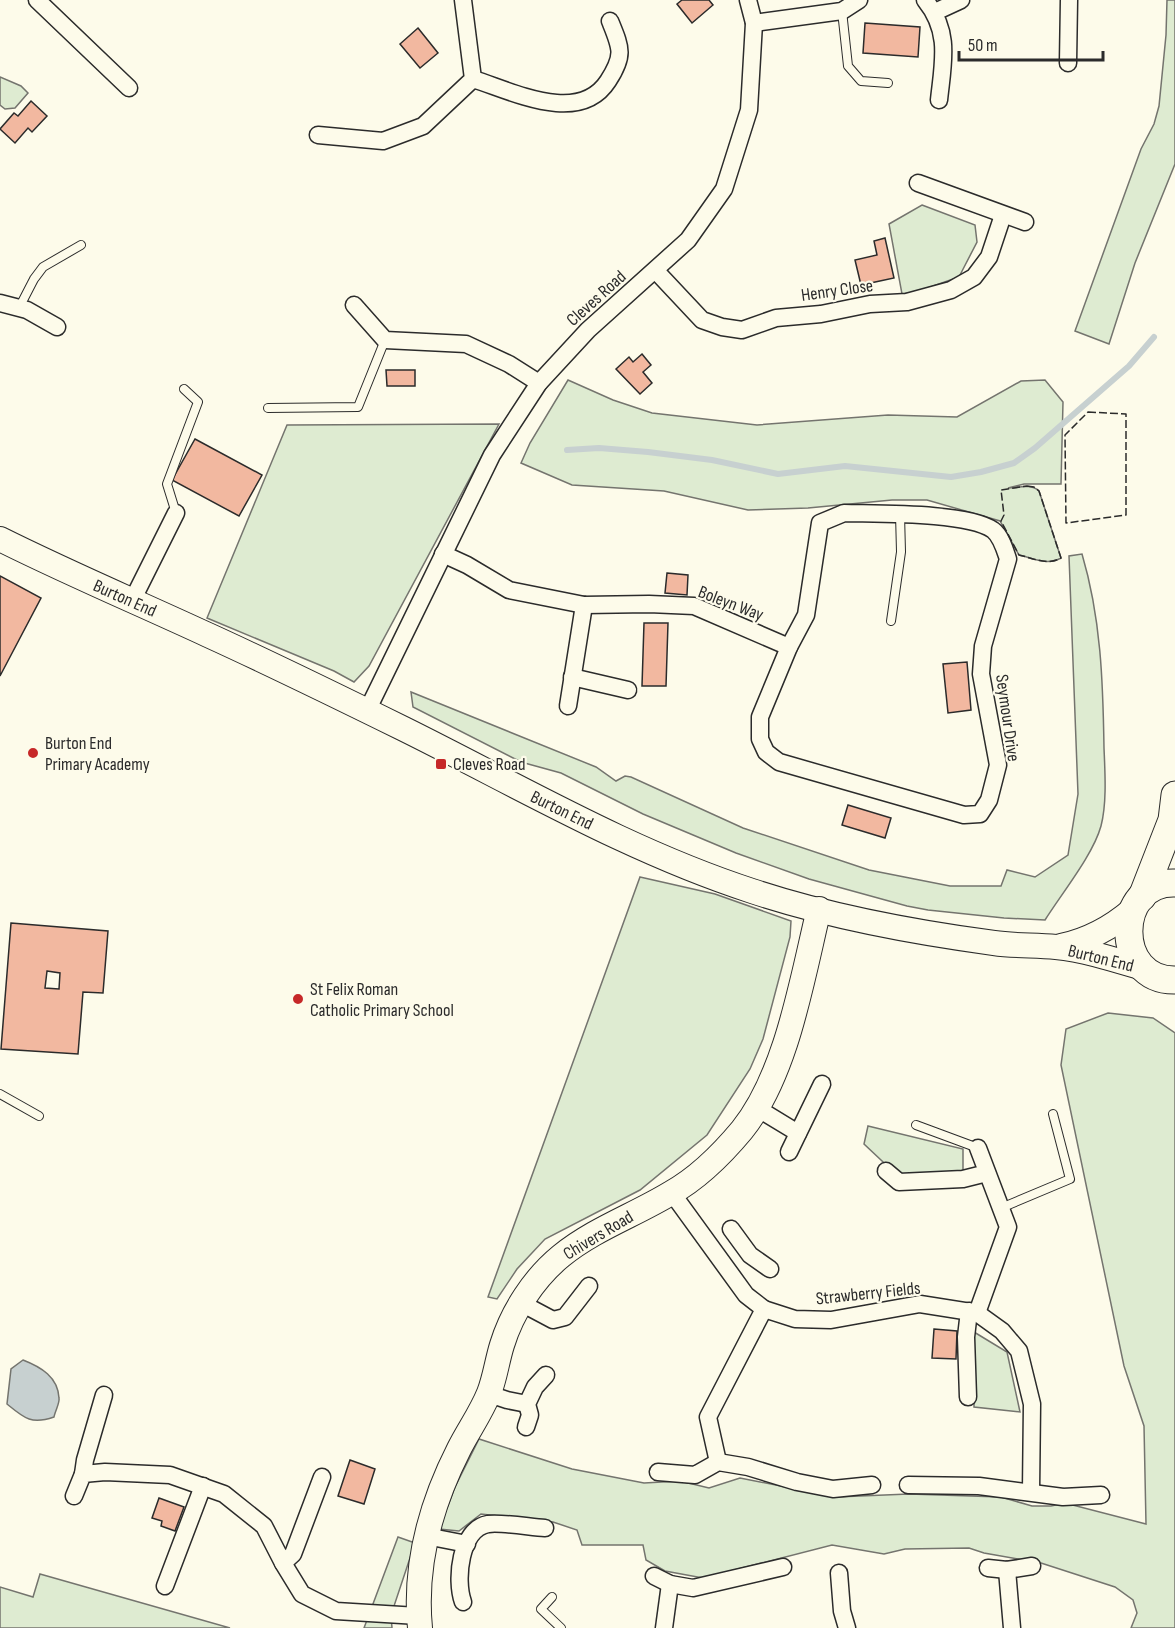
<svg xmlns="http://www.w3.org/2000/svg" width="1175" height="1628" font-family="'Sofia Sans Condensed',sans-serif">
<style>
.green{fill:#deebd1;stroke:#74746e;stroke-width:1.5}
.water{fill:#c7d0d0;stroke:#74746e;stroke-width:1.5}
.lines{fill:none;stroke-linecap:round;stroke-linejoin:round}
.stream{stroke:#c7d0d0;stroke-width:6}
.building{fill:#f2b8a0;stroke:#2b2b2b;stroke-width:1.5;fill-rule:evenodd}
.lane-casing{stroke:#2b2b2b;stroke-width:10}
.street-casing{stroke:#2b2b2b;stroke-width:19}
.secondary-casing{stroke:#2b2b2b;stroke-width:26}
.primary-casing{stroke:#2b2b2b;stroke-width:29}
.lane{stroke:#fdfbea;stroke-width:8}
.street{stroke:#fdfbea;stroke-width:16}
.secondary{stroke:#fdfbea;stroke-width:24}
.primary{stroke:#fdfbea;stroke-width:27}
.fence{stroke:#2b2b2b;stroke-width:1.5;stroke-dasharray:8 3;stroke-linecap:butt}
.poi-dot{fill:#c62828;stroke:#fdfbea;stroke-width:2}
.labels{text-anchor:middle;stroke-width:4.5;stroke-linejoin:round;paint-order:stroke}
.street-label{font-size:18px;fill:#2b2b2b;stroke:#fdfbea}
.poi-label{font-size:18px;fill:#2b2b2b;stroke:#fdfbea;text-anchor:start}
</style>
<rect width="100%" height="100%" fill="#fdfbea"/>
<g class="green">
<path d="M1167,0H1175V164L1135,263L1109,344L1075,331L1141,149L1154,124L1159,106L1166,35Z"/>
<path d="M0,77L21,86L28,93L15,108L5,109L0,105Z"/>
<path d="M922,205L975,225L977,242L959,277L916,292L902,294L889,224Z"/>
<path d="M568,380L613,400L652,413L757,425L888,415L957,417L1021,381L1045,380L1063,402L1061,484H1024L1008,488C1018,488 1030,483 1039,491L1061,558C1047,566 1033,558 1019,555L1000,521L927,500H892L808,508L748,510L664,491L572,485L521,463L530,443Z"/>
<path d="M499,424L369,666L354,682L334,671L207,618L287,425Z"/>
<path d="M1082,554C1101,618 1103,682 1104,748C1105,772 1107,803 1101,826C1093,855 1062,893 1045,920L1004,918L928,910L907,906L809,879L736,853L643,814L561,773L521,762L413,707L411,692L596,767L616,781L625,776L631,777L743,828L869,870L950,886H1001L1007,870L1035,877L1068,855L1078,794L1069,556Z"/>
<path d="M640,877L715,894L791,921L790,937L763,1039L750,1069L707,1135L640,1190L545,1239L517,1269L497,1299L488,1297Z"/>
<path d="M1108,1013L1153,1018L1175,1033V1628H1131L1137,1613L1133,1600L1115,1587L1041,1563L984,1553L969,1548L905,1549L884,1554L832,1545L703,1578L665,1571L646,1560L643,1545H582L577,1530L553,1522L481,1514L459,1531L439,1529L455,1487L479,1439L572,1469L644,1483L680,1481L709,1488L740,1478L836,1497L909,1494L1001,1497L1032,1506H1051L1065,1503L1146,1524L1144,1426L1124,1366L1061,1065L1066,1029Z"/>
<path d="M868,1126L963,1149V1173L898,1176L864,1144Z"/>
<path d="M974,1332L1007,1352L1020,1412L974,1407Z"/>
<path d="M398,1537L415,1543L391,1615L392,1628H364Z"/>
<path d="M40,1574L230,1628H0V1587L33,1597Z"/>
</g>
<path class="water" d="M23,1360C41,1367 58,1377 59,1398C60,1403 55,1411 54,1417C31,1425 24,1418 7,1404L11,1369Z"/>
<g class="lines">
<path class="stream" d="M567,450L599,448L648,452L712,460L778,474L845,466L951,477L981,472L1014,463L1035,448L1129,366L1154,337"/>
</g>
<g class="building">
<path d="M682,0H709L713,5L692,23L677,4Z"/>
<path d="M865,23L920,27L918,57L863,53Z"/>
<path d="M418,28L438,53L420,68L400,44Z"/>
<path d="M31,101L47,116L32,132L28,128L15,143L0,129L14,113L18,116Z"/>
<path d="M885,238L894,278L861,285L855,260L877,255L874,241Z"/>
<path d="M642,354L651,365L643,372L652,383L640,394L616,369L629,357L633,362Z"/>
<path d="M386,370H415V386H387Z"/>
<path d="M195,439L262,475L239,516L172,480Z"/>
<path d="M667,573L688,575L687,595L665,593Z"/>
<path d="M0,576L41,598L0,676Z"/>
<path d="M644,623H668L666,686H642Z"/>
<path d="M967,662L971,710L948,713L943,664Z"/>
<path d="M848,805L891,818L885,838L842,825Z"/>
<path d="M11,923L108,931L103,993L83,992L78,1054L1,1049ZM47,971L60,973L59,989L45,988Z"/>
<path d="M934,1329L957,1331L956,1359L932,1358Z"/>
<path d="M350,1460L375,1469L364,1504L338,1496Z"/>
<path d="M159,1498L184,1507L175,1531L161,1526L162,1521L152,1518Z"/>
</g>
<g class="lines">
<g class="lane-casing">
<g id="lane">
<path d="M842,11L848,66L861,81L888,83"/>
<path d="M19,308L34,279L43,267L81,245"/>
<path d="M268,408L358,407L385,340"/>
<path d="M176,513L167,484L198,402L184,389"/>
<path d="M891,621L901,552L900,514"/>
<path d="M0,1094L39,1116"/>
<path d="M916,1125L978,1148"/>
<path d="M1001,1208L1070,1179L1053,1114"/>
<path d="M552,1597L541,1609L561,1628"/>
</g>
</g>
<g class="street-casing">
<g id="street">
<path d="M37,0L129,88"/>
<path d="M925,0C951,32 943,62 939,100"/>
<path d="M935,12L961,0"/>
<path d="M754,23L842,11L859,0"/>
<path d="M1068,63L1069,0"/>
<path d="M473,79C512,91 579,126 608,81C625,55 621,48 610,21"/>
<path d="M318,135L383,141L423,126L473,79L463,0"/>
<path d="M918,183L1025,222"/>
<path d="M656,271L702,320L722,327L742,330L776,318L821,314L870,304L907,302L951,290L974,277L989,257L1003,215"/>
<path d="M0,303L27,310L57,327"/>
<path d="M354,305L385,340L466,344L509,364L539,383"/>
<path d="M844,513C877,514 967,512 993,530C1001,536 1005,550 1008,559L983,646L981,674L998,765L989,800L980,814L964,815L779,762L766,752L760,739V717L789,647L806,615L820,523Z"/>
<path d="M443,554L467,565L509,590L584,605L649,604L694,606L789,647"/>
<path d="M132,601L176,513"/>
<path d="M572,677L628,690"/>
<path d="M568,706L584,605"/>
<path d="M367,711L492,455L539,383L588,330L688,240L724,189L749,110L754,23L748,0"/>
<path d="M757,1108L798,1133"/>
<path d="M789,1152L822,1084"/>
<path d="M886,1171L899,1182L963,1179L987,1173"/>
<path d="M672,1193L746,1295L764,1309L708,1417L718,1462"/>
<path d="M731,1229L750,1255L770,1269"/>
<path d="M521,1303L553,1320L565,1317L589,1286"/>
<path d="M764,1309L795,1319L831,1320L920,1304L977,1313L1002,1331L1019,1351L1032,1404L1031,1491"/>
<path d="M977,1313L1008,1227L978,1148"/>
<path d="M489,1394L507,1400L527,1404"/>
<path d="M968,1397L966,1337L969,1311"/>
<path d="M526,1427L530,1415L527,1404L535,1387L546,1375"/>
<path d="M658,1472L695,1475L718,1462L748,1467L797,1482L833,1489L872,1485"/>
<path d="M83,1474L85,1460L104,1395"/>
<path d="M908,1485L979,1486L1063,1497L1101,1495"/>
<path d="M74,1496L83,1474L105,1472L170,1475L224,1494L264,1526L283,1563L302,1594L336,1611L418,1616"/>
<path d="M426,1536L467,1544"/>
<path d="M283,1563L293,1554L322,1477"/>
<path d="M988,1568L1007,1570L1032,1566"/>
<path d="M1007,1570L1012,1628"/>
<path d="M839,1573L842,1611L847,1628"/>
<path d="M654,1576L670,1584L693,1588L783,1567"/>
<path d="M165,1586L203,1486"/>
<path d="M463,1602C455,1580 460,1529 488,1524C501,1522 530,1527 545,1528"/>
<path d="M664,1628L670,1584"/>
</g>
</g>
<g class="secondary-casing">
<g id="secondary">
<path d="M0,539C68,573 139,603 208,635C274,665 339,697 404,729C519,786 629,851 752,891C830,917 912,932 994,943C1014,946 1035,945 1056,947C1086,950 1116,960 1146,969"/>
<path d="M1061,946C1089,940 1111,928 1132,910"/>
<path d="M420,1628C414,1566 431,1504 459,1449C468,1431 481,1413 489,1393C495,1378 497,1361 502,1345C512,1312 534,1278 561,1256C594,1229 635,1215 671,1193C698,1178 722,1154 742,1130C787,1074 802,979 819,909"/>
</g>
</g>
<g class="primary-casing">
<g id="primary">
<path d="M1175,883C1114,881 1113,981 1175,980"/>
<path d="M1142,897L1172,820L1175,795"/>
</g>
</g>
<use href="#lane" class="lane"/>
<use href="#street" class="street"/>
<use href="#secondary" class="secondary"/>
<use href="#primary" class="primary"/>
<g class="fence">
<path d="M1088,412L1126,414V515L1066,523L1065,435Z"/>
<path d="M1027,486L1034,487L1039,491L1061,558C1047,566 1033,558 1019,555L1001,521L1004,515L1001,490Z"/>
</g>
</g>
<g class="poi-dot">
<circle cx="33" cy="753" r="6"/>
<rect x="435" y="758" width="12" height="12" rx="3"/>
<circle cx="298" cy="999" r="6"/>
</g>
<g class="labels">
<g class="street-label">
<text transform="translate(837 290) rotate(-8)" y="6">Henry Close</text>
<text transform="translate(596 298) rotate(-42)" y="6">Cleves Road</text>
<text transform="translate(125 598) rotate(24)" y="6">Burton End</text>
<text transform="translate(731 603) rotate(21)" y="6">Boleyn Way</text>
<text transform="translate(1008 718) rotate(82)" y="6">Seymour Drive</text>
<text transform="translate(562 810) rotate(26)" y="6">Burton End</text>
<text transform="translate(1101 958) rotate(14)" y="6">Burton End</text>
<text transform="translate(598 1235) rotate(-31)" y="6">Chivers Road</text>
<text transform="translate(868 1293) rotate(-6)" y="6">Strawberry Fields</text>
</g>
<g class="poi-label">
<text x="45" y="749">Burton End<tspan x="45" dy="21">Primary Academy</tspan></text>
<text x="453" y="770">Cleves Road</text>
<text x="310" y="995">St Felix Roman<tspan x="310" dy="21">Catholic Primary School</tspan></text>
</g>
</g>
<path d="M959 51v9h144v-9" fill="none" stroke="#2b2b2b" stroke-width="3"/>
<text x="968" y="51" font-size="18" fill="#2b2b2b" stroke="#fdfbea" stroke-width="4.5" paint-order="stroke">50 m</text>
</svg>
